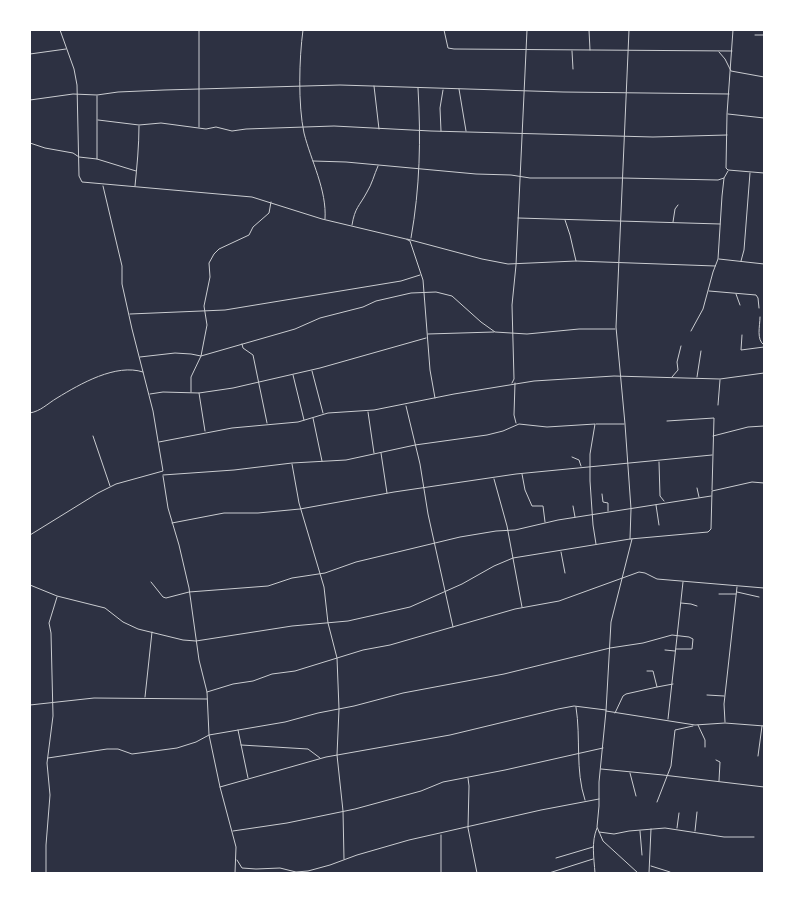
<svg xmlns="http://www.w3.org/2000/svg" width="794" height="903" font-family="Bitter,serif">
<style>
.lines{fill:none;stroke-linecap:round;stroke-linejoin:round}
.minor{stroke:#caccd0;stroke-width:1}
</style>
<rect width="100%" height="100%" fill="#2d3142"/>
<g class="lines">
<g class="minor">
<path d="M60,30L74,69L77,85L79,176L82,182L252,197L322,219L406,239L410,241L423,280L430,370L435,398"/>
<path d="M303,30C299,59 298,105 304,133C311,161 327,190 325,219"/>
<path d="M444,30L448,48L454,49L732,51"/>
<path d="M589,30L590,50"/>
<path d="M629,30L616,327L625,424L631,509L630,539"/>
<path d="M733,30L727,114L726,168L728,170L764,173"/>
<path d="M755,35H764"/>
<path d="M572,51L573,69"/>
<path d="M719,52L725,59L731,71L764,77"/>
<path d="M30,54L66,49"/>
<path d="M374,86L379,129"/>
<path d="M459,89L466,131"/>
<path d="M30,100L73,94L97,95L118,92L164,90L340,85L563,92L729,94"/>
<path d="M728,114L764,118"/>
<path d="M98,120L139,125L161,123L206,129L216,127L232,131L246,129L334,126L431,131L653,137L727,135"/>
<path d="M199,127V30"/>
<path d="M441,131L440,108L443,90"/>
<path d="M30,143L45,148L73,153L79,157L97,159L136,171"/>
<path d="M97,159V96"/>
<path d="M313,161L346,162L476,174L511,175L530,178H622L718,180L724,178"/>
<path d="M135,186C137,166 139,146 139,126"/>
<path d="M518,218L720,224"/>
<path d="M565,220L570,235L576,261"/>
<path d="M673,222L675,209L678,205"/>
<path d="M352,225C355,207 359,207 367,192C372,184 374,175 378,166"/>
<path d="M411,238C420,187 421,140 418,88"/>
<path d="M407,239L482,259L508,264L576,261L715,266"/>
<path d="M719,259L764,264"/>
<path d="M741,261L744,250L750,173"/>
<path d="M709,291L756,295L758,298L759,308"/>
<path d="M736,294L740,305"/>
<path d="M130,314L225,310L401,281L420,275"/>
<path d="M760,317C760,326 756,340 764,345"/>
<path d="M691,331L703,309L713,272L718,259L722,196L724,178L728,171"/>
<path d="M428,334L494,332"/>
<path d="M742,335L741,350L764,347"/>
<path d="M242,344L243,348L253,355L267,423"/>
<path d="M140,357L175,353L191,354L201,356L295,329L320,318L363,307L376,301L411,293L436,292L452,296L481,322L495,332L527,334L579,329H615"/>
<path d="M312,371L323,413"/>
<path d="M293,375L304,420"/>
<path d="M672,377L678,370L677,362L681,346"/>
<path d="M697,377L701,351"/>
<path d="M512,383L514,379L512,305L516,265L527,30"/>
<path d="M515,383L514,415L516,423"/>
<path d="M191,392V377L201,356L207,325L204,306L210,277L209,263L214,254L219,249L249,235L253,227L269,213L271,202"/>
<path d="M199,393L205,431"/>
<path d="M150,394L163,392L199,393L233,388L320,368L426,338"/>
<path d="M718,405L720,380"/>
<path d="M406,406L420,464L428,514L453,627"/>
<path d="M368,412L374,453"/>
<path d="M30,413C41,411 47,404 57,398C80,384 116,363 143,372"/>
<path d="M313,418L322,461"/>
<path d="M667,421L714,418L712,490"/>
<path d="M596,424H624"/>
<path d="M93,436L110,486"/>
<path d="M713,436L748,427L764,426"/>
<path d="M159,442L232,428L298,422L328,413L374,410L454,394L534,381L614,376L720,379L764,373"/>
<path d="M381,453L387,493"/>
<path d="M572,457L579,460L581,466"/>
<path d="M659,462L660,496L664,501"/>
<path d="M292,464L299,503L324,587L328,623L337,658L339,709L337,755L343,811L344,859"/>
<path d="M522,474L525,490L532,506H543L545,522"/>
<path d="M163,475L234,470L292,463L346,460L415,445L487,435L503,431L519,424L547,427L595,424L590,454V481L593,525L596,544"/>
<path d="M163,476L168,508L179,545L189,588L199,660L207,692L209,735L220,787L236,847L235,873"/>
<path d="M494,479L507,526L522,607"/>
<path d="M697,488L699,497"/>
<path d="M602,494L603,502L608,503V511"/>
<path d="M656,505L659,525"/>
<path d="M573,506L575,517"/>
<path d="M172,523L224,513H258L300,509L394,492L516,474L712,455"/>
<path d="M30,535L98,493L116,484L163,471L153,411L132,329L122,284V266L103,186"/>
<path d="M632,539L611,622L606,711L599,782V806L597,827L603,841L638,873"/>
<path d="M561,552L565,573"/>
<path d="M151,582L163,597L166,598L189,592L268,586L292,578L325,573L356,562L460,537L496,531L515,530L558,520L711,496"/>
<path d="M30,585L57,596L105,608L123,622L138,629L183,640L196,641L292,626L348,621L410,607L462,584L494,566L513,558L630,539L708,532L711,529L712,491L752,482L764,483"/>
<path d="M737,592L759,597"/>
<path d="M719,594H736"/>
<path d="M681,603L691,604L697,606"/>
<path d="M665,650L675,651"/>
<path d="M647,671H653L657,687L673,684"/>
<path d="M207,692L233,684L253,681L272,674L295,671L363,650L390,645L515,609L559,601L639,572L645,573L657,579L764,588"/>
<path d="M707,695L724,696"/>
<path d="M145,697L152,632"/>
<path d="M30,705L94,698L207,699"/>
<path d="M576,707C581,738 575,770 585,800"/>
<path d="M606,711L695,725L725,723L764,726"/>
<path d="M615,713L623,696L626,694L657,687"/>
<path d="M668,719L683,582"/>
<path d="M725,722L724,704L737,587"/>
<path d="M698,725L705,740V747"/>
<path d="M238,730L248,778"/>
<path d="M241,745L308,749L320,758"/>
<path d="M758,756L762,726"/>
<path d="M48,758L107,749H118L132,754L177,748L196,742L209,735L285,722L318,713L354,706L403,693L504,674L610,648L643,643L672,635L689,637L693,639L692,649H676"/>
<path d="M716,760L720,762L719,781"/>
<path d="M601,769L663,775L764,787"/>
<path d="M630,773L636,796"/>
<path d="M468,778L469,786L468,828L477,873"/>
<path d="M220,787L326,757L450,735L558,709L574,706L606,710"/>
<path d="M657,802L671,766L675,730L693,726"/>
<path d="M677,828L679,813"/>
<path d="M233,831L287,823L355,809L421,791L443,782L505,770L603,748"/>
<path d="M640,831L642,855"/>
<path d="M695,831L697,812"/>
<path d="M599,832L614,834L629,831L665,828L724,837H754"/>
<path d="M441,835V873"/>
<path d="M556,858L593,847"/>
<path d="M237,860L242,868L256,869L280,868L296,872L308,871L330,865L357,855L409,840L541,810L599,799"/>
<path d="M651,866L670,872"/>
<path d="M46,873V845L50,795L47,763L53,716L51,633L49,623L57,597"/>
<path d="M549,873L593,859"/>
<path d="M595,873C594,858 591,842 597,828"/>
<path d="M649,873L651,829"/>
</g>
</g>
<rect width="794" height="903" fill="none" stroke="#ffffff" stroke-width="62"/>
</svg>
